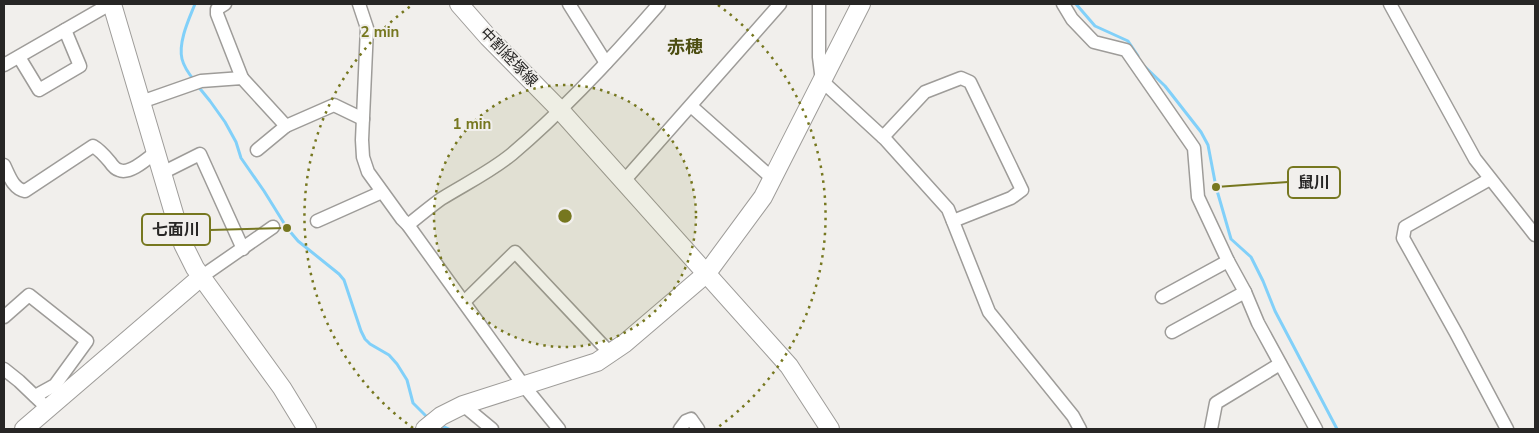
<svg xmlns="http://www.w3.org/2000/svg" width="1539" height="433" font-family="'Nunito Sans','Noto Sans JP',sans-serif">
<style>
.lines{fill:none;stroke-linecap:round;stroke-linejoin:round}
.stream{stroke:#81d0f9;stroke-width:3}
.street-casing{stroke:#9e9c99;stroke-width:15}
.secondary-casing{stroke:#9e9c99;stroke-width:20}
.street{stroke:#fff;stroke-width:12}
.secondary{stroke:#fff;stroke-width:18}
.ring{fill:none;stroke:#76771f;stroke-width:2.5;stroke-dasharray:2.5 5}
.labels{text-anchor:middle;stroke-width:4;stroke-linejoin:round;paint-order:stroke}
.street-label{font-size:15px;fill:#272625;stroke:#f1efec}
.quarter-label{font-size:18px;font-weight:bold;fill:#4c4d10;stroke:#f1efec}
.centre{fill:#76771f;stroke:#f1efec;stroke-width:2.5}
.ring-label{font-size:15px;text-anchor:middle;font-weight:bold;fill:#76771f;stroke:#f1efec;stroke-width:4;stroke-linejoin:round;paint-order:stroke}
.leader{fill:none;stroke:#76771f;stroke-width:2}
.callout-dot{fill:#76771f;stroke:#f1efec;stroke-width:2}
.callout{fill:#f1efec;stroke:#76771f;stroke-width:2}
.callout-label{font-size:16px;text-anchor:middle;font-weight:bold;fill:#272625}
</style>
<rect width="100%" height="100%" fill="#f1efec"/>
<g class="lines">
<g class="stream">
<path d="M1076,4L1095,26L1128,41L1138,56"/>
<path d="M1142,64L1165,86L1201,132L1208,145L1216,187L1231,239L1251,257L1263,281L1275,311L1337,429"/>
<path d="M194,80C189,74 184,67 182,59C178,42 189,19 195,4"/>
<path d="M197,85L210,101L225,122L236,142L241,158L264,191L287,228L298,241L339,274L344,280L361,331L365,339L370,344L389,355L397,364L407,380L413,403L429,419"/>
<path d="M440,425L449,429"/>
</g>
<g class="street-casing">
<g id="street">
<path d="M225,4L217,9V14L242,78"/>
<path d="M359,4L367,28L362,140L363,157L368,172L402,219L408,225L524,386L559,429"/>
<path d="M569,4L606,63"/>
<path d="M819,4V57L822,81L885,139L948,209L989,312L1073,416L1080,429"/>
<path d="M1063,4L1072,19L1094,42L1126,50L1194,148L1198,197L1228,261L1245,292L1172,332"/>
<path d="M1390,4L1475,159L1535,235"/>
<path d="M19,57L39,90L80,66L65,30"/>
<path d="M4,65L110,4"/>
<path d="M141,102L201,81L242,78L286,126L334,105L363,119"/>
<path d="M691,106L773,179"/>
<path d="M883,137L925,92L961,78L970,82L1022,190L1011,198L953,221"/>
<path d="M257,150L286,126"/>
<path d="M4,165C9,175 13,189 25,191L93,146C100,150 105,156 110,162C112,165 115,169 119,170C130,175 148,158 156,152"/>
<path d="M162,173L200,154L243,249"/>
<path d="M1490,179L1405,227L1403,238L1456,333L1507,429"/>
<path d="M623,182L780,4"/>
<path d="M317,221L382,192"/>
<path d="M408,225C419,216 430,207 441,199C465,184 490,172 512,154C565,109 614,56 659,4"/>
<path d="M201,277L273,227"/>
<path d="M1245,292L1258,323L1316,429"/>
<path d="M1162,297L1228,261"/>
<path d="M464,302L515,252L610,353"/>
<path d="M4,317L29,295L87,341L55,385L35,396"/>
<path d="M4,369L19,381L41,402"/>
<path d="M463,405L492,429"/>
<path d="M680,429L686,421L691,419L698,429"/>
<path d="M1211,429L1216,403L1280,364"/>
</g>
</g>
<g class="secondary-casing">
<g id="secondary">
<path d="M112,4L183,244L195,268L282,388L307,429"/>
<path d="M459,4L488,37L560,110L789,366L830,429"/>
<path d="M24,429L201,277"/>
<path d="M425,429L441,416L463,405L597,362L625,343L707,273L763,197L861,4"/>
</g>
</g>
<use href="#street" class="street"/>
<use href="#secondary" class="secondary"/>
</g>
<circle cx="565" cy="216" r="131" fill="#76771f" fill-opacity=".12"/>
<g class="ring">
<circle cx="565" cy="216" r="131"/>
<path d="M413 428A261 261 0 0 1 412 5M718 5A261 261 0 0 1 717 428"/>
</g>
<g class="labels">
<g class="street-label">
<text transform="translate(509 57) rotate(46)" y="5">中割経塚線</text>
</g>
<g class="quarter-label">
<text x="685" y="53">赤穂</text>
</g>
</g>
<circle cx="565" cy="216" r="8" class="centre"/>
<g class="ring-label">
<text x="380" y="37">2 min</text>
<text x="472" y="129">1 min</text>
</g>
<path class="leader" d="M1216 187L1288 182M287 228L210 230"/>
<g class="callout-dot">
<circle cx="1216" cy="187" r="5"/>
<circle cx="287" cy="228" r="5"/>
</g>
<g class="callout">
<rect x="1288" y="167" width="52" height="31" rx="5"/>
<rect x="142" y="214" width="68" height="31" rx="5"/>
</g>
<g class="callout-label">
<text x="1314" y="188">鼠川</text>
<text x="176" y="235">七面川</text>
</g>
<rect width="1539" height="433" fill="none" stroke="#272625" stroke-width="10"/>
</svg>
